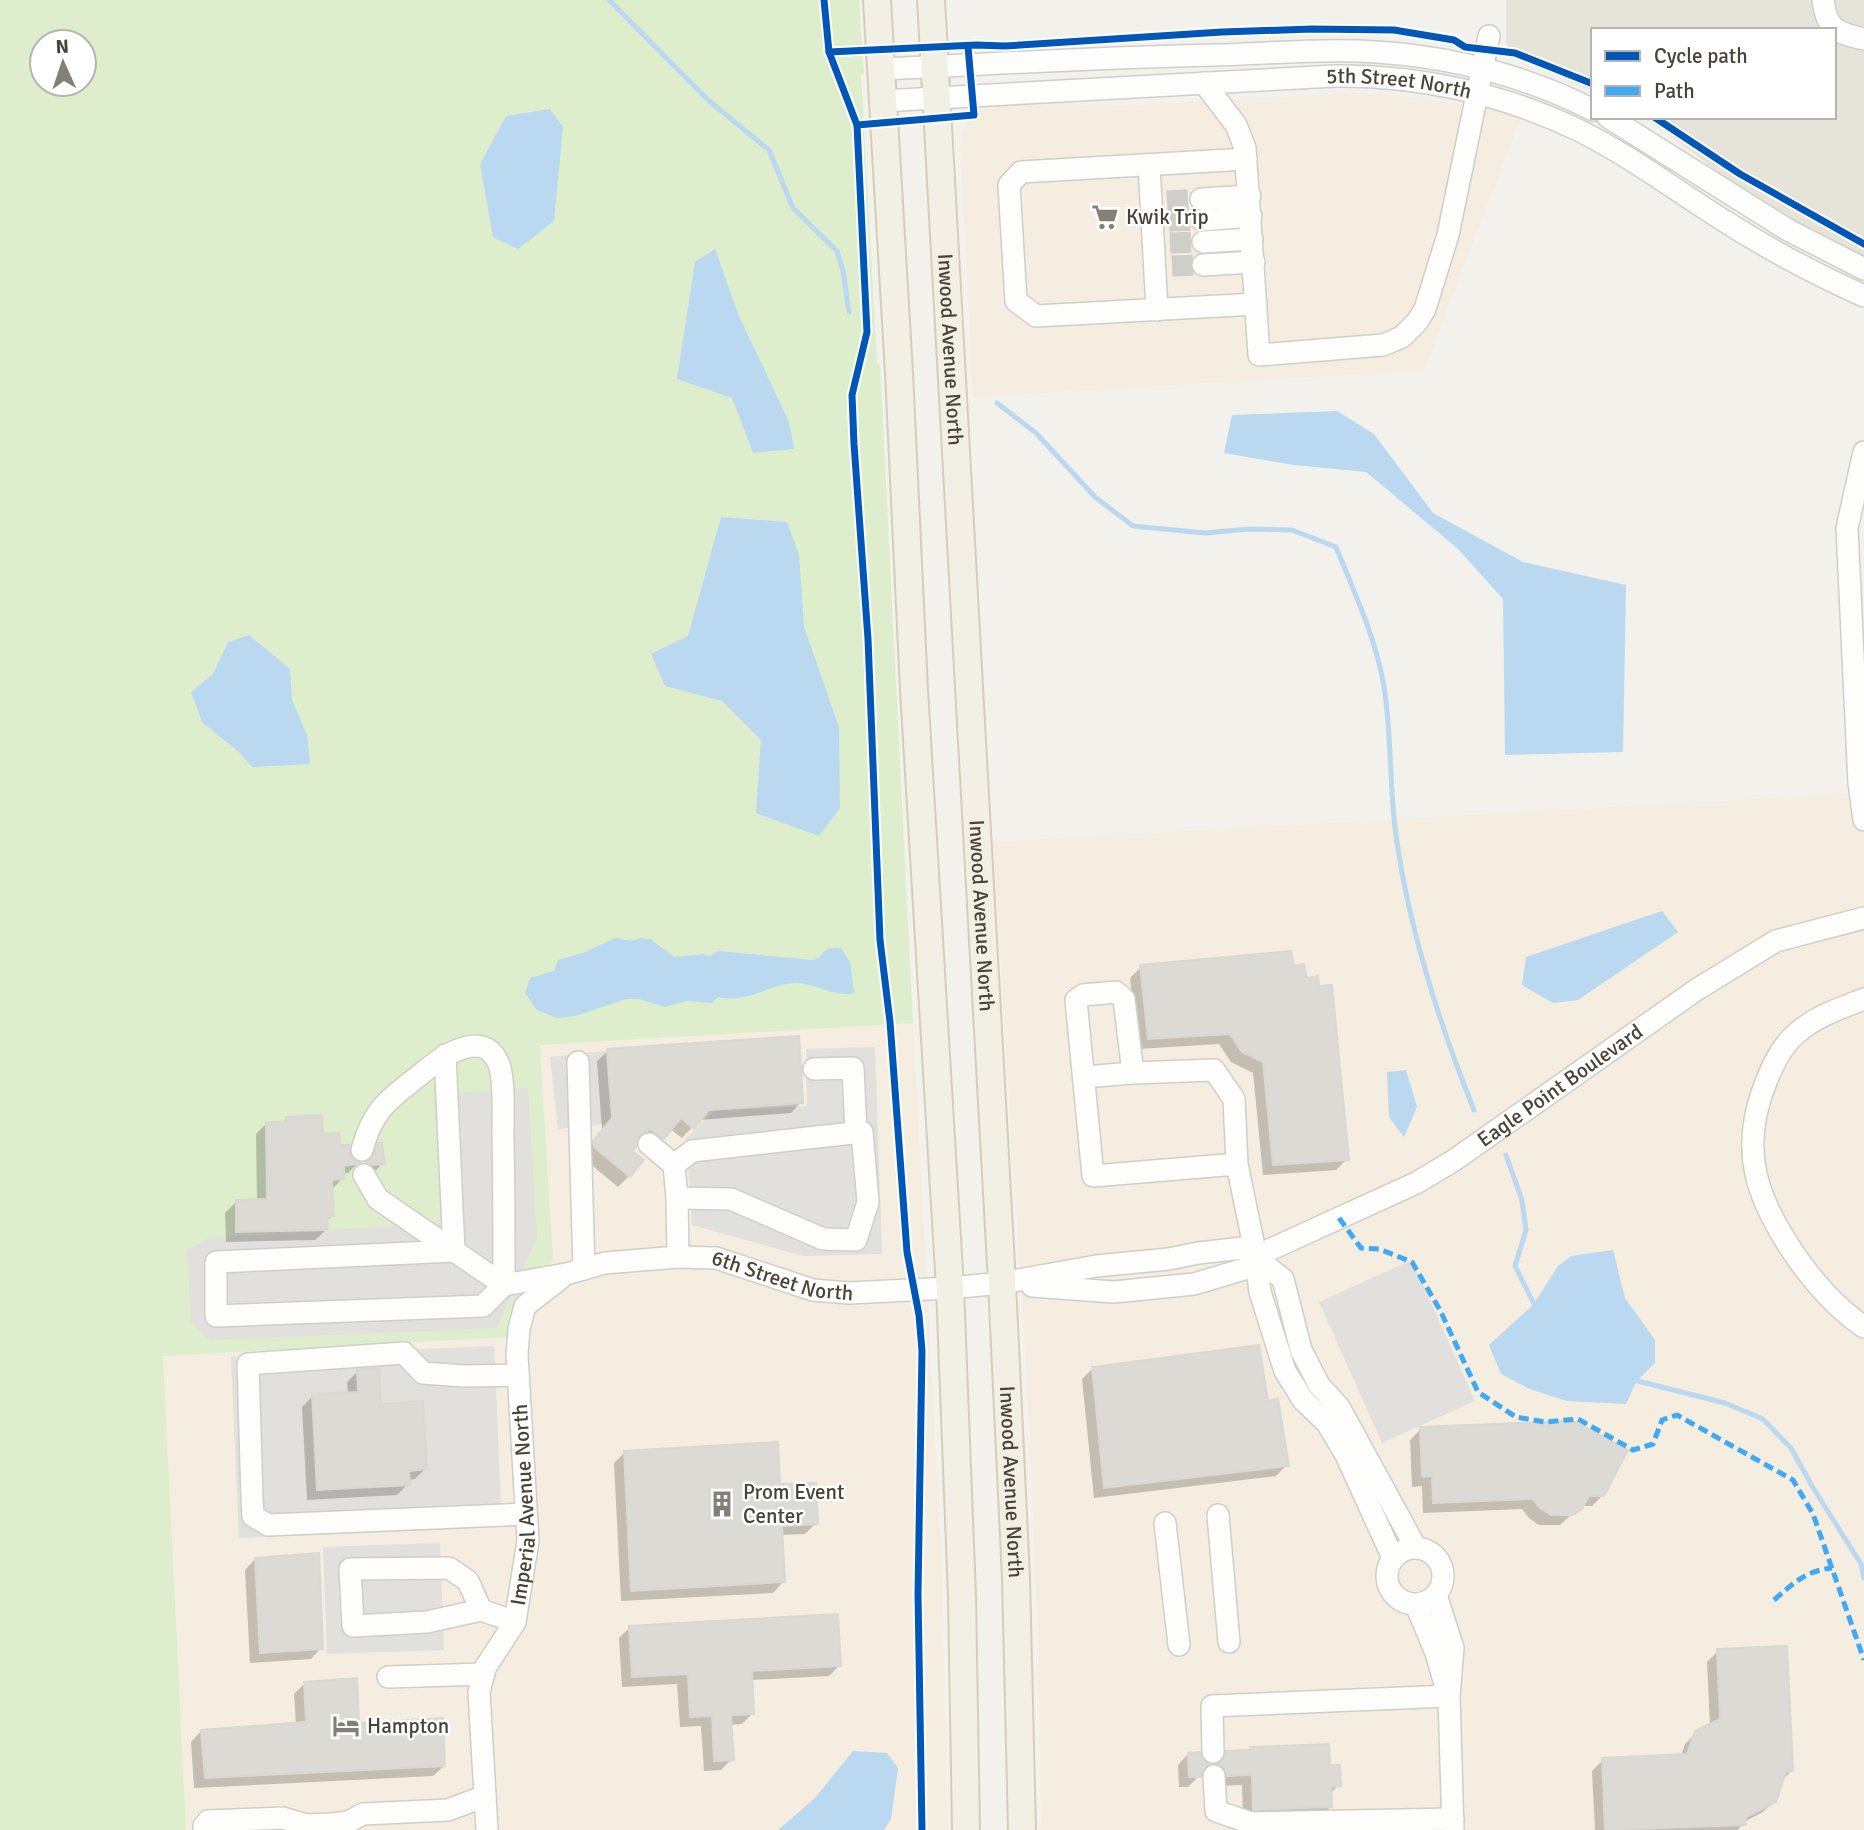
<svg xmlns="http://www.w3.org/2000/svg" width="1864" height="1830" font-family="Signika,sans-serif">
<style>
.residential{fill:#e6e3d9}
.commercial{fill:#f5eddf}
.green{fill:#deedcc;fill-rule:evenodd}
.parking{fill:#e1e0dc;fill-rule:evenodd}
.water{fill:#bbd8f1}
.shadow{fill:#0003}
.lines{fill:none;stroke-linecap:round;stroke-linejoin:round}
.stream{stroke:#bbd8f1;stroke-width:5}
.building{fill:#dcdad4;stroke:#dad8d2;stroke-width:2}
.minor-tunnel{stroke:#d0cec8;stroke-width:21;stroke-dasharray:21 10;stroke-linecap:butt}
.minor-casing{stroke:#d0cec9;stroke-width:24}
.major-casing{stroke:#d4ceb9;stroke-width:30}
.minor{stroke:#fdfdfc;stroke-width:21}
.major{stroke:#f2efe4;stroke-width:26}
.quiet{stroke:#3fa9f5;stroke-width:5;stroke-dasharray:10 5;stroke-linecap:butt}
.cycleway-casing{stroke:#fff;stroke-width:11}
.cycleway{stroke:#0057b8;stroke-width:7}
.labels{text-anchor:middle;stroke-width:5;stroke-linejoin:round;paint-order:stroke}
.street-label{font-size:21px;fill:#494337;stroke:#fff}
.poi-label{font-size:21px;fill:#494337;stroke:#fff;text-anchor:start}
</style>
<rect width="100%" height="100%" fill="#f2f1ec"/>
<path class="residential" d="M1506,0H1864V258L1809,230L1741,190L1667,133L1642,117H1834V30H1593V91L1520,61L1510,55L1506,43Z"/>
<g class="commercial">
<path d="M1352,93L1401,96L1506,111L1521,117L1424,370L973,397L960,144L962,131L971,117L990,105L1050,101L1097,107Z"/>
<path d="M1864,793V1830H1041L1038,1637L1027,1383L993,842Z"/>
<path d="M913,1023L942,1573L947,1830H186L163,1356L509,1337L519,1302L526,1289L538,1274L553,1261L540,1045Z"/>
</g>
<path class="green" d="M0,0H859L864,75H861L877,363L880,364L913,1023L540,1045L553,1261C526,1280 517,1307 509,1337L163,1356L186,1830H0ZM42,42H84V84H42Z"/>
<g class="parking">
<path d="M875,1047L882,1254L803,1256L692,1225L686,1138L714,1111L807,1106L806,1049Z"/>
<path d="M605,1051L612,1123L558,1129L550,1057Z"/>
<path d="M528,1088L537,1237L497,1328L210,1340L191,1322L187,1250L209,1238L442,1223L434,1094Z"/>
<path d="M1412,1260L1475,1401L1382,1443L1319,1302Z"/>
<path d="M494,1346L502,1527L239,1538L231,1357ZM378,1361L381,1404L423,1402L427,1469L409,1471V1485L318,1490L358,1392L356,1362Z"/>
<path d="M440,1543L444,1650L327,1654L323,1547Z"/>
</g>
<g class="water">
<path d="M550,109L563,127L554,221L518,249L493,237L480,164L506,116Z"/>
<path d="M715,249L738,314L789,422L794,449L753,453L732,398L677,379L695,262Z"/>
<path d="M1337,411L1374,434L1433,513L1523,562L1626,585L1623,752L1505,755L1503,599L1457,548L1366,472L1294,465L1224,453L1232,415Z"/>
<path d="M721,517L787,522L799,555L804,627L839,727L840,808L819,836L756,813L761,740L722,701L665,686L651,654L688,636Z"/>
<path d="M249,635L290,669L292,700L307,735L310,764L252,767L240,753L202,722L191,692L213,674L228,642Z"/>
<path d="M1662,911L1678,932L1578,1000L1553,1003L1522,985L1526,957Z"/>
<path d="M615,938L631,941L641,938L650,939L675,957L703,954L709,956L718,951L813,960L819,958C825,949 830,946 841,948L850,962L854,993C831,998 817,982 794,983C765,985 750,1004 718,997L712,1003L687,1001L664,1007L639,999H626L575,1016L557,1018L537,1010L525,993L530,978L554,971L558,960L583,953Z"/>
<path d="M1406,1070L1417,1107L1404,1137L1389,1117L1387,1072Z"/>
<path d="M1613,1250L1625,1298L1655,1340V1363L1636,1382L1626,1404L1567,1401L1530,1389L1501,1374L1489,1345L1533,1305L1558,1266L1571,1256Z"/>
<path d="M853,1751L887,1753L898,1768L891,1819L884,1830H778L815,1798Z"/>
</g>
<g class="shadow">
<path d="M1290,953L1347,1159L1336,1170L1263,1175L1253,1073L1231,1062L1219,1044L1138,1049L1130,978L1141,967Z"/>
<path d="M608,1051L801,1102L791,1113L699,1120L682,1138L670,1129L652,1149L638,1139L635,1141L630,1151L629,1176L618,1187L583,1158V1153L602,1130L597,1061Z"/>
<path d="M286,1119L322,1136L347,1152L351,1160L358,1163L348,1173L342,1174V1179L331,1190L332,1215L326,1222V1230L315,1240L226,1242L225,1213L236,1202L257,1201L256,1134L267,1123L282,1124Z"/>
<path d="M379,1144L383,1163L372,1174L364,1167L368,1156Z"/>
<path d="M1093,1368L1266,1403L1287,1465L1276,1476L1094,1498L1082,1379Z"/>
<path d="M358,1371L425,1469L415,1479L408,1480V1484L397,1495L307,1500L302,1407L313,1396L348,1394L347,1382Z"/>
<path d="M1421,1429L1603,1495L1592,1506H1581L1560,1525H1539L1529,1518L1522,1509L1423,1513L1422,1486L1412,1487L1410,1440Z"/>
<path d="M625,1452L778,1486L816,1523L805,1534L781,1535L783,1582L773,1593L621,1601L614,1463Z"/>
<path d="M255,1559L321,1648L311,1659L250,1663L245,1570Z"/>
<path d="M630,1627L840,1665L829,1676L751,1680L753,1713L742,1724L730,1725L732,1759L721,1770L704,1771L701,1726L680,1727L677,1684L622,1687L619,1638Z"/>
<path d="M1718,1651L1792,1770L1782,1781L1774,1801L1763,1812L1744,1822L1738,1830H1595L1592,1771L1603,1760L1681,1756L1685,1744L1696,1733L1710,1726L1707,1662Z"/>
<path d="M305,1683L357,1725L444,1766L433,1776L194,1788L191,1742L201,1731L296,1725L294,1694Z"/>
<path d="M1251,1749L1328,1767L1339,1785L1330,1794V1807L1319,1818L1243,1820L1242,1785L1217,1786L1214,1770L1216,1764L1227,1753L1248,1752Z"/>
<path d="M1188,1754L1199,1776L1188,1787H1179L1178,1765Z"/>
</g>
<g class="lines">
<g class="stream">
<path d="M609,0L708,100L769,150L793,208L837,251L843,271L849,312"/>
<path d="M997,403L1036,433L1095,497L1133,526L1205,533L1249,529L1292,530L1336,547C1354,592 1376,638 1384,687C1392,736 1389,786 1396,835C1408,925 1440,1026 1474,1110"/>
<path d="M1506,1155L1522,1200L1526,1230L1515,1266L1537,1310"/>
<path d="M1630,1379L1725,1403L1763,1419L1791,1448L1812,1486L1861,1564L1864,1578"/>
</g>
</g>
<g class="building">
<path d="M1291,951L1294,966L1304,964L1307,978L1318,976L1319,986L1332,985L1349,1160L1273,1165L1263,1062L1242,1052L1230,1034L1148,1039L1140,965Z"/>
<path d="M799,1036L803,1103L709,1110L694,1129L681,1118L664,1139L650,1129L639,1136L636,1146L632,1151L644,1160L630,1177L594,1147L593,1141L612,1118L607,1049Z"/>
<path d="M322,1115L323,1134L339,1133L340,1145H350L349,1152L352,1158L361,1163L344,1166V1179L332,1180L334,1216H328L327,1230L236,1232V1200L267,1199L266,1122H286V1117Z"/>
<path d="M378,1143H382L385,1164L372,1165L366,1162L374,1155Z"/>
<path d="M1259,1345L1268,1401L1278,1399L1289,1466L1104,1488L1092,1367Z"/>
<path d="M379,1368L381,1404L423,1401L427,1469L409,1471L410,1485L317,1490L312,1394L358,1392L357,1369Z"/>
<path d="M1573,1421L1628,1450L1604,1496H1589L1582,1509L1573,1515H1551L1540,1508L1533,1499L1433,1503L1432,1476L1422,1477L1420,1427Z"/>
<path d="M778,1442L780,1484L816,1483L818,1524L782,1526L785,1582L631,1591L624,1451Z"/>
<path d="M319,1553L323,1649L260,1653L255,1558Z"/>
<path d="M838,1614L841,1666L752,1671L754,1714L731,1715L734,1760L714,1761L712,1716L690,1717L688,1674L632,1677L629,1626Z"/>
<path d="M1787,1646L1793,1771L1786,1772L1776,1802L1746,1817V1825L1605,1830L1602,1758L1687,1754L1695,1731L1720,1719L1717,1649Z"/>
<path d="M357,1678L359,1723L443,1718L445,1766L205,1778L201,1730L306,1722L304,1682Z"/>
<path d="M1329,1744L1330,1765H1340L1341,1786L1331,1787L1332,1807L1253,1810L1252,1775L1227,1776L1225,1768L1218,1764L1224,1759L1226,1751L1251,1750L1250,1747Z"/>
<path d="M1200,1752L1202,1759L1209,1764L1203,1770L1201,1777H1189L1188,1753Z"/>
</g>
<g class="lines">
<g class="minor-tunnel">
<path d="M1167,201L1201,199"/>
<path d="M1169,221L1202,220"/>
<path d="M1170,243L1203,242"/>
<path d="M1172,266L1203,265"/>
</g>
<g class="minor-casing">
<g id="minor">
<path d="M1823,0C1826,29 1837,33 1864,39"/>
<path d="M881,69C992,64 1103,57 1215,55C1262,54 1310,49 1358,51C1439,54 1520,73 1593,110"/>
<path d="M1204,83L1236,125L1245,148L1259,355L1383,345L1402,337L1417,322L1425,309L1448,235L1489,36"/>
<path id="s1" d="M882,101L1335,76C1419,75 1503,94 1578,130C1629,155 1675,190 1723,220C1768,249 1815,274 1864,296"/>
<path d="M1608,117L1788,230L1864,269"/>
<path d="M1246,159L1021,172L1009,185L1016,301L1036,316L1256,304"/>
<path d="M1149,165L1157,310"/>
<path d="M1201,199L1250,196"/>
<path d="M1202,220L1251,216"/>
<path d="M1203,242L1252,239"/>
<path d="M1203,265L1254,262"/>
<path d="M1864,452L1847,528L1859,783L1864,820"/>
<path d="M1864,999C1841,1008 1816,1016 1797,1033C1782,1045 1773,1064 1766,1082C1738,1151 1757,1200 1797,1258C1816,1285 1836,1308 1864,1327"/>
<path d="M578,1062L584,1269"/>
<path d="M814,1069L853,1068L856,1133"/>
<path d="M1084,1077L1133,1073"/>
<path d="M862,1132L868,1202L856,1240L823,1239L731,1199L677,1198L674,1165L692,1151Z"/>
<path d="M649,1144L674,1165"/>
<path id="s2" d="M362,1150C374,1105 392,1098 426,1070C444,1055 483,1029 498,1062C505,1076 503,1119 503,1136C504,1186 504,1235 504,1285L566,1274L605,1263L678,1257L716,1258L813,1290L849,1293L950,1288L1002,1283L1096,1266L1169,1259L1198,1253L1243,1248L1283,1279L1301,1350L1319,1385L1339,1407L1416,1548"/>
<path d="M1237,1164L1093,1176L1076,1000L1083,995L1116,992L1124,999L1133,1073L1214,1070L1234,1099L1237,1164L1256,1256L1260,1292L1285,1371L1303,1400L1327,1423L1345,1453L1393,1558"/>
<path d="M364,1175L378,1199L504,1285L483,1306L216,1316V1262L454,1251L445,1055"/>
<path d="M677,1198L678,1257"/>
<path id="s3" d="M1032,1286L1114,1292L1194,1284L1251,1267L1256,1256L1416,1183L1453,1161L1696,990L1776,941L1864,918"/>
<path d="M518,1375L464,1376L423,1373L404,1353L248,1364L252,1498L253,1516L268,1525L526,1514"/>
<path d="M1218,1515L1229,1642"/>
<path d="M1165,1523L1179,1645"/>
<circle cx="1415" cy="1576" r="28"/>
<path d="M1436,1595L1453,1648L1449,1696L1453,1830"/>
<path d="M1416,1605L1436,1653L1445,1684"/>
<path d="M481,1610L468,1581L449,1568L350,1569L353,1626L427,1622L481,1610L515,1622"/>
<path d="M388,1677L484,1674"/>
<path d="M1213,1752L1212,1706L1449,1696"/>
<path d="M1214,1776L1216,1811L1251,1823L1453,1819"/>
<path d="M204,1830V1826L208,1821L283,1818L307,1825L331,1824L348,1822L363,1814L448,1810L485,1796"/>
<path id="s4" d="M487,1830L479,1692L485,1668L515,1622L528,1541L517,1355L519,1329L525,1306L561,1278"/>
</g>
</g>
<g class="major-casing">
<g id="major">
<path d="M877,0L899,373L914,690L950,1288L962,1596L966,1830"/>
<path id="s5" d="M931,0L1002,1283L1016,1578L1022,1830"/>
</g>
</g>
<use href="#minor" class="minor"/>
<use href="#major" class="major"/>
<g class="quiet">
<path d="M1339,1218L1361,1248L1379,1249L1412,1262L1440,1310L1478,1392L1516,1417L1545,1422L1578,1419L1633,1450L1653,1444L1662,1420L1677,1415L1793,1480L1813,1514L1864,1660"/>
<path d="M1774,1600C1794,1583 1805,1571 1832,1568"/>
</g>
<g class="cycleway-casing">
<g id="cycleway">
<path d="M824,0L829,52L857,125L867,332L852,395L854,444L868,639L880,940L890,1022L907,1252L919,1315L922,1351L918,1594L922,1830"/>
<path d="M829,52L976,45L1005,46L1222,32L1312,29L1394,30L1454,40L1465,47L1515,53L1593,84"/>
<path d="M1654,117L1740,174L1864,244"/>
<path d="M857,125L974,115L968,47"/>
</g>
</g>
<use href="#cycleway" class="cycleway"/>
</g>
<defs>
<g id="supermarket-bare" transform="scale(2.1)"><path d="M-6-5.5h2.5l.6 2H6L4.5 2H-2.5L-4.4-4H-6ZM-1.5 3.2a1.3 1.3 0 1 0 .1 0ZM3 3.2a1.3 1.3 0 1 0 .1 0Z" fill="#848076" stroke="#fff" stroke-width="2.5" paint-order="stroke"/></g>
<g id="building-bare" transform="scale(2.1)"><path d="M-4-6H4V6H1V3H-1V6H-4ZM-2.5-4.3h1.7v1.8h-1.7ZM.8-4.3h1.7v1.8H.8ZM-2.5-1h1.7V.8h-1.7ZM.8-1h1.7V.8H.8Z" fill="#848076" stroke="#fff" stroke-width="2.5" paint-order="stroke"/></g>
<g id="hotel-bare" transform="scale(2.1)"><path d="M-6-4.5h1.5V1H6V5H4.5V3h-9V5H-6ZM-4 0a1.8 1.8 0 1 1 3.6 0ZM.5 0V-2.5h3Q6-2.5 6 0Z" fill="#848076" stroke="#fff" stroke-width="2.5" paint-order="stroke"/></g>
</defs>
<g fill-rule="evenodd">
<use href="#supermarket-bare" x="1105" y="217"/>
<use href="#building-bare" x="722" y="1504"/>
<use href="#hotel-bare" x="346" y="1726"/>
</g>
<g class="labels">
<g class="street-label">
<text dy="7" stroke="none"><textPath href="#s1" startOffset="518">5th Street North</textPath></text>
<text dy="7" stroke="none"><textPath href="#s5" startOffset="350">Inwood Avenue North</textPath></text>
<text dy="7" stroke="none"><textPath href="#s5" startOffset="917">Inwood Avenue North</textPath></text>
<text dy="7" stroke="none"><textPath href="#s3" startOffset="584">Eagle Point Boulevard</textPath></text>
<text dy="7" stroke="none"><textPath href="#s2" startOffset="698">6th Street North</textPath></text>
<text dy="7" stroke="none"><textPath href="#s5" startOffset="1484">Inwood Avenue North</textPath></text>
<text dy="7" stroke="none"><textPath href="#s4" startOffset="336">Imperial Avenue North</textPath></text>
</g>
<g class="poi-label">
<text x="1126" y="224">Kwik Trip</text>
<text x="743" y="1499">Prom Event<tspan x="743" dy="24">Center</tspan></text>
<text x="367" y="1733">Hampton</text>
</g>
</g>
<rect x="1591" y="28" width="245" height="91" fill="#ffffff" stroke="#b6b4af" stroke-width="2"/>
<rect x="1605" y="51" width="35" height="10" fill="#0057b8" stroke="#b6b4af" stroke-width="2"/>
<text x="1654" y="63" font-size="21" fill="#494337">Cycle path</text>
<rect x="1605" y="86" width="35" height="10" fill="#3fa9f5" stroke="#b6b4af" stroke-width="2"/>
<text x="1654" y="98" font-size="21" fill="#494337">Path</text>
<g transform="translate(63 63) rotate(357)"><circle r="33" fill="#ffffff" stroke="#b6b4af" stroke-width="2"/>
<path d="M0-5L12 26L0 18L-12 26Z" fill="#848076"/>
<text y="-10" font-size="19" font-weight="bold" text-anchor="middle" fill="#494337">N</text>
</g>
</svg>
